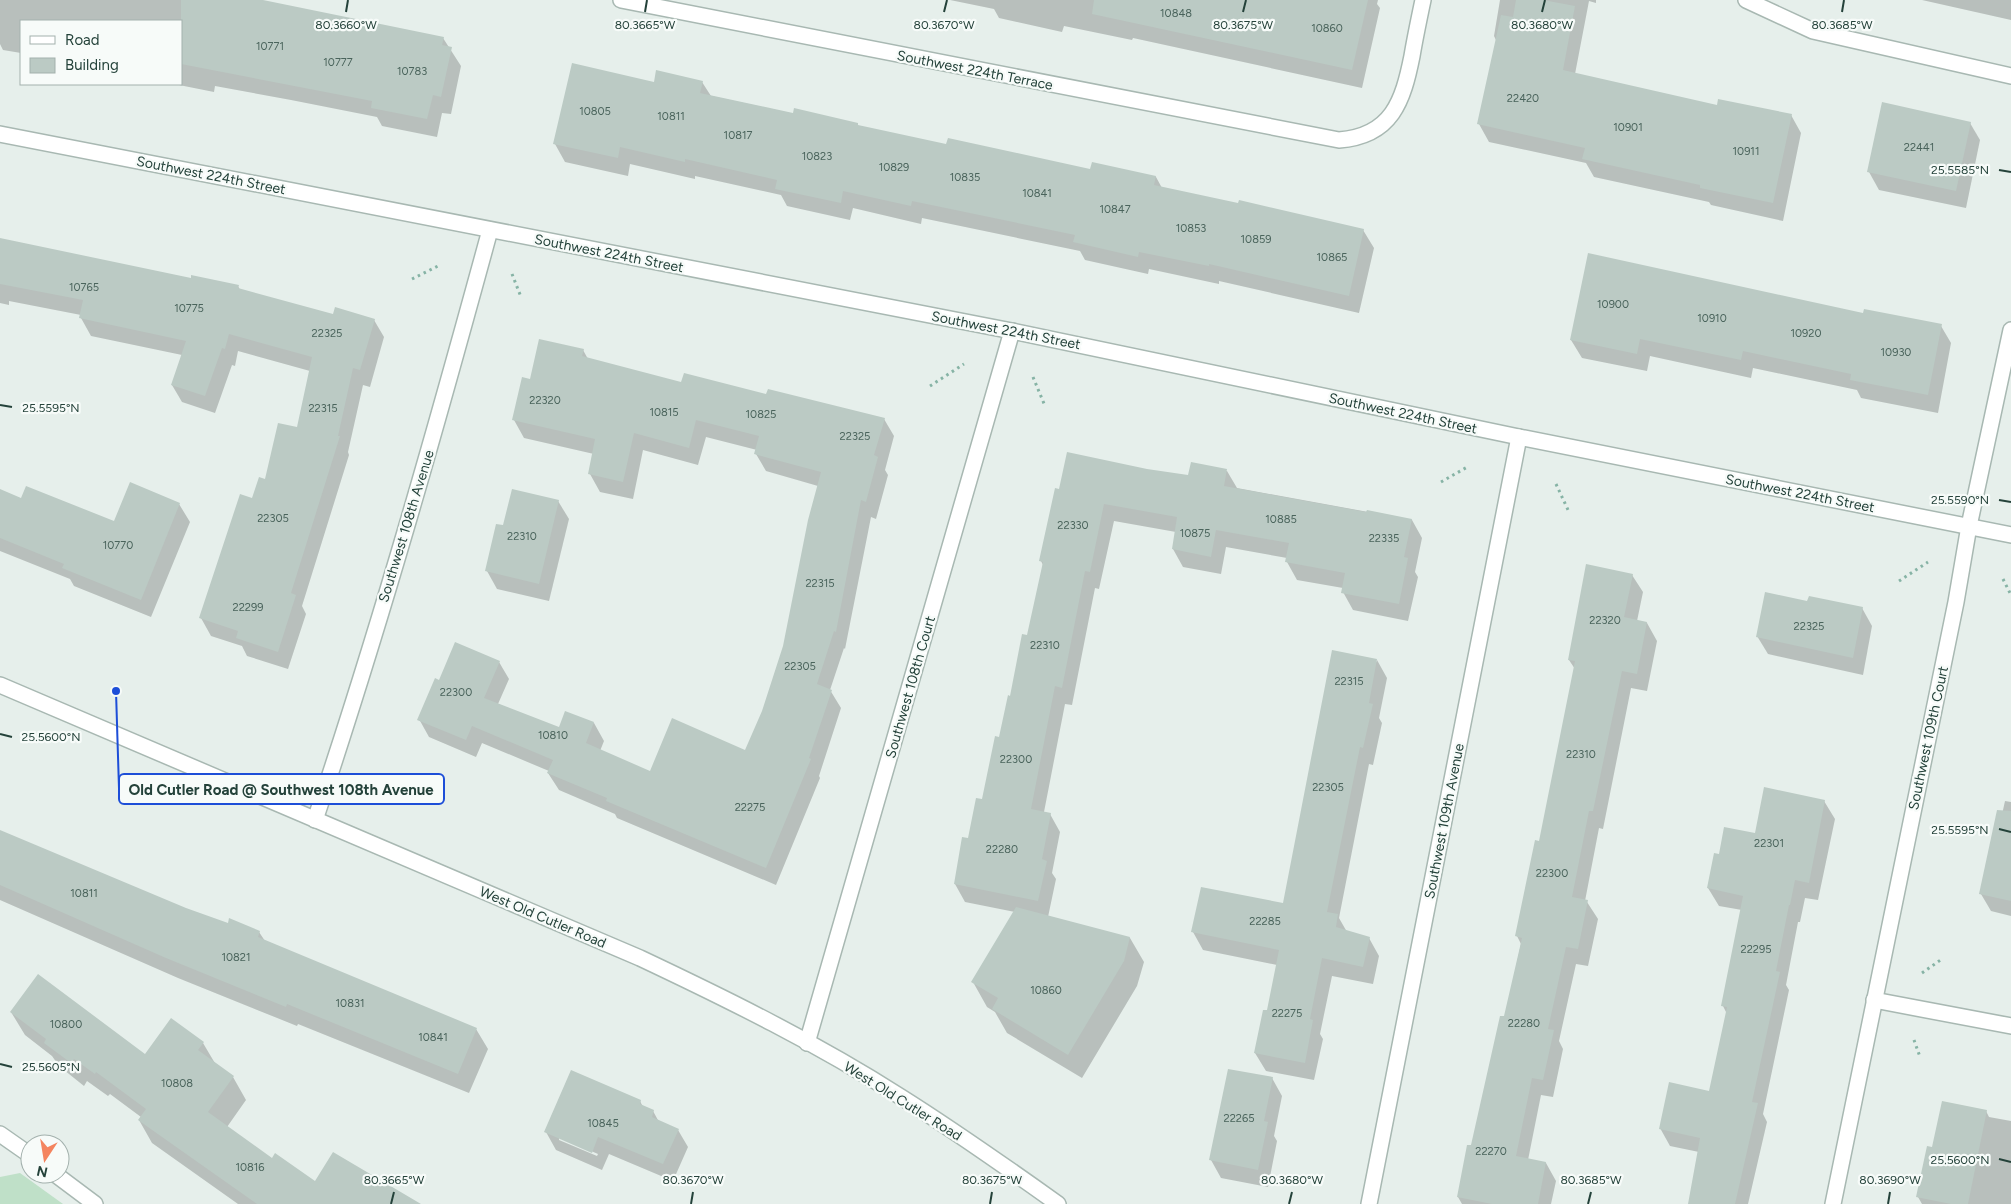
<svg xmlns="http://www.w3.org/2000/svg" width="2011" height="1204" font-family="Figtree,sans-serif">
<style>
.green{fill:#bfe0c8}
.shadow{fill:#0003;fill-rule:evenodd}
.building{fill:#bbcac4}
.lines{fill:none;stroke-linecap:round;stroke-linejoin:round}
.minor-casing{stroke:#a8b8b2;stroke-width:18}
.tertiary-casing{stroke:#a8b8b2;stroke-width:18}
.path{stroke:#86b3a5;stroke-width:3;stroke-dasharray:2.5 4;stroke-linecap:butt}
.minor{stroke:#fff;stroke-width:15}
.tertiary{stroke:#fff;stroke-width:15}
.ticks{fill:none;stroke:#24423a;stroke-width:2}
.labels{text-anchor:middle;stroke-width:4.5;stroke-linejoin:round;paint-order:stroke}
.number-label{font-size:11px;fill:#4a645c}
.street-label{font-size:14px;fill:#24423a;stroke:#f7fbf9}
.ticks-label{font-size:12px;text-anchor:middle;fill:#24423a;stroke:#f7fbf9;stroke-width:4.5;stroke-linejoin:round;paint-order:stroke}
.leader{fill:none;stroke:#1d4ed8;stroke-width:2}
.callout-dot{fill:#1d4ed8;stroke:#f7fbf9;stroke-width:2}
.callout{fill:#f7fbf9;stroke:#1d4ed8;stroke-width:2}
.callout-label{font-size:15px;text-anchor:middle;font-weight:bold;fill:#24423a}
</style>
<rect width="100%" height="100%" fill="#e6efeb"/>
<path class="green" d="M20,1173L63,1204H0V1177Z"/>
<g class="shadow">
<path d="M0,0H250L443,38L461,66L451,114L442,113L437,137L382,126L377,117L291,100L215,86L214,92L174,84H181V21H21V53L3,50L0,44Z"/>
<path d="M950,0H1378L1377,4L1380,8L1362,88L1133,38L1132,40L1064,26L1062,32L999,18L994,9Z"/>
<path d="M1500,0H1596V3L1589,1L1575,74L1718,107L1791,115L1801,133L1783,221L1711,205L1709,202L1594,177L1586,163L1489,142L1479,124L1497,42L1494,36Z"/>
<path d="M1922,0H2011V20Z"/>
<path d="M702,82L711,96L794,114L857,124L859,127L947,145L1091,171L1156,177L1162,188L1363,230L1374,248L1359,313L1219,281V284L1149,269L1148,274L1085,260L1080,251L922,218L921,224L853,208L850,220L787,206L781,195L695,176V179L630,164L628,176L565,162L555,144L655,84Z"/>
<path d="M1970,123L1980,140L1966,208L1879,190L1869,172Z"/>
<path d="M0,239L192,279L238,286L240,290L334,316L374,320L384,337L370,387L363,385L348,452L349,455L302,606L306,614L288,669L247,656L242,646L211,636L201,618L253,499L298,428L310,371L238,351L235,366L232,365L215,413L182,402L172,385L182,355L91,336L81,318V315L9,301V305L0,303Z"/>
<path d="M1864,314L1941,326L1951,343L1938,413L1861,398L1857,390L1753,368L1751,378L1650,356L1647,371L1582,358L1571,340Z"/>
<path d="M583,350L588,359L682,384L767,395L884,419L894,436L885,470L888,475L876,519L871,517L845,649L844,648L830,690L841,708L819,776L820,778L776,885L617,818L615,814L559,790L548,773L549,771L482,743L476,757L429,737L419,719L440,682L499,662L509,679L498,704L559,729L594,723L604,741L600,751L651,773L746,752L763,712L785,646L818,486L766,471L756,454L757,450L706,437L698,465L643,450L633,499L600,492L590,474L594,454L524,438L514,420L531,380Z"/>
<path d="M1147,470L1189,476L1227,471L1237,488L1412,520L1422,538L1415,572L1418,577L1408,621L1353,610L1343,592V588L1297,580L1287,562V558L1226,547L1221,574L1183,567L1173,549L1176,532L1114,521L1099,589L1095,588L1072,705L1065,704L1044,812L1050,814L1060,832L1052,873L1056,879L1048,917L1130,938L1144,962L1137,986L1082,1078L1007,1033L995,1012L987,1007L973,982L1015,912L965,902L955,884L983,801L1028,636L1043,565L1041,561L1060,490Z"/>
<path d="M0,491L22,500L115,523L179,504L190,522L151,617L74,586L70,579L0,551Z"/>
<path d="M558,501L569,519L549,601L497,589L487,571L504,527Z"/>
<path d="M1632,575L1643,592L1637,621L1647,623L1657,641L1647,691L1631,688L1603,829L1599,828L1585,901L1587,902L1598,919L1588,966L1576,964L1559,1041L1563,1049L1553,1097L1541,1095L1528,1160L1546,1163L1556,1181L1551,1204H1462L1458,1197L1505,1018L1521,944L1517,936L1540,842L1575,669L1569,660Z"/>
<path d="M1808,603L1862,608L1872,626L1863,675L1768,654L1757,636Z"/>
<path d="M1377,660L1387,678L1379,718L1382,723L1373,765L1369,764L1339,918L1347,932L1369,938L1379,956L1373,984L1332,976L1320,1034L1323,1039L1314,1080L1266,1071L1255,1053L1268,1012L1277,965L1203,950L1193,932L1284,904Z"/>
<path d="M1824,801L1835,819L1818,900L1805,898L1800,922H1798L1786,985L1789,990L1763,1114L1767,1122L1748,1204H1690L1699,1152L1670,1146L1660,1128L1710,1093L1727,1014L1723,1006L1742,910L1719,906L1708,888L1720,855L1756,834Z"/>
<path d="M2005,801L2011,802V916L1991,911L1981,894L1994,851Z"/>
<path d="M0,832L186,909L229,925L259,932L265,941L476,1029L488,1049L469,1093L298,1024L297,1026L178,978L0,900Z"/>
<path d="M11,1012L145,1056L203,1043L216,1065L233,1077L246,1100L227,1127L272,1159L315,1183L405,1204H238L152,1143L139,1120L141,1117L110,1094L108,1096L87,1081L84,1086L59,1066L52,1056L25,1035Z"/>
<path d="M1272,1078L1282,1096L1274,1136L1277,1141L1268,1187L1221,1178L1211,1160Z"/>
<path d="M640,1101L643,1107L653,1111L659,1122L678,1130L688,1147L673,1181L609,1154L602,1170L556,1150L546,1132ZM559,1137L598,1154L597,1156L559,1140Z"/>
<path d="M1986,1111L1989,1117L2011,1121V1204H1922L1918,1197L1933,1149Z"/>
</g>
<g class="building">
<path d="M181,0H263L444,37L442,45L452,47L441,97L433,95L427,119L371,108L372,101L181,64Z"/>
<path d="M1094,0H1368L1352,70L1092,14Z"/>
<path d="M1516,0H1543L1575,6L1563,70L1717,105L1718,99L1792,114L1773,203L1700,188V185L1582,159L1585,148L1477,124L1501,15L1513,17Z"/>
<path d="M572,63L654,82L656,70L703,81L700,93L793,113L794,108L858,123V125L946,144L948,138L1090,169L1092,162L1156,176L1154,185L1238,203L1239,200L1364,229L1349,296L1209,264V266L1139,252L1138,257L1073,242L1075,235L912,201L911,206L843,191L841,203L775,189L777,180L685,159V162L620,147L618,158L553,144Z"/>
<path d="M1882,102L1971,122L1956,191L1867,172Z"/>
<path d="M0,238L191,278V275L239,285L238,288L333,314L335,307L375,319L360,370L353,368L338,436H340L291,593L296,595L278,652L236,638L238,631L199,618L240,494L252,498L259,477L265,479L278,423L297,427L312,357L229,334L225,349L222,348L205,396L171,385L186,341L79,318L83,300L0,284Z"/>
<path d="M1588,253L1863,313L1864,309L1942,324L1928,395L1850,380L1851,374L1743,351L1741,360L1640,339L1637,354L1570,340Z"/>
<path d="M539,339L584,349L582,356L681,382L684,373L766,394L768,389L885,418L874,455L878,457L866,502L861,500L836,632L834,631L817,684L832,690L809,758L811,759L766,868L606,801L607,798L547,773L553,760L472,726L466,740L417,720L435,678L439,680L455,642L500,661L484,698L559,727L565,711L594,722L586,743L650,771L672,718L745,750L762,711L783,646L808,520L821,472L754,454L759,436L696,420L689,448L634,433L623,482L588,474L595,439L512,420L522,377L530,379Z"/>
<path d="M1067,452L1147,469L1188,475L1191,462L1227,469L1224,486L1366,512L1367,510L1412,519L1404,557L1408,558L1399,604L1341,593L1345,573L1285,562L1289,543L1216,530L1211,557L1172,549L1177,517L1104,504L1090,572L1085,571L1062,688L1055,686L1031,809L1051,813L1042,859L1047,861L1038,901L954,884L962,837L968,838L976,798L982,799L995,736L999,737L1008,695L1010,696L1022,634L1027,635L1043,562L1039,561L1055,488L1059,489Z"/>
<path d="M130,482L180,503L141,600L62,568L64,564L0,538V489L21,498L26,486L114,521Z"/>
<path d="M512,489L559,500L539,584L485,571L496,524L503,525Z"/>
<path d="M1586,564L1633,574L1624,617L1647,622L1637,674L1622,671L1593,811H1589L1572,897L1588,900L1578,949L1566,947L1548,1029L1554,1030L1543,1080L1532,1078L1516,1156L1546,1162L1538,1204H1492L1457,1197L1467,1145H1471L1500,1016H1504L1522,938L1515,936L1535,840L1539,841L1575,661L1568,660Z"/>
<path d="M1765,592L1807,601L1809,596L1863,607L1853,658L1756,637Z"/>
<path d="M1332,650L1377,659L1369,703L1373,704L1363,748L1360,747L1327,912L1338,914L1336,927L1370,937L1363,967L1322,958L1310,1019L1313,1020L1305,1063L1254,1053L1263,1010H1267L1279,950L1191,932L1201,887L1283,903Z"/>
<path d="M1764,787L1825,800L1809,883L1795,880L1790,905H1789L1776,971L1780,972L1752,1102L1758,1103L1735,1204H1688L1700,1138L1659,1129L1669,1082L1709,1091L1727,1007L1721,1006L1743,896L1707,888L1714,853L1719,854L1724,827L1755,833Z"/>
<path d="M1997,810L2011,811V901L1979,894Z"/>
<path d="M0,830L186,908L228,923L229,918L260,931L258,937L477,1028L458,1074L287,1004L286,1007L166,958L0,885Z"/>
<path d="M1016,907L1130,937L1124,961L1068,1055L992,1009L998,998L971,982Z"/>
<path d="M38,974L145,1054L171,1018L204,1042L198,1050L234,1076L208,1112L272,1158L275,1153L315,1181L333,1152L421,1204H257L138,1120L146,1109L96,1072L95,1074L74,1059L71,1063L44,1043L46,1039L10,1012Z"/>
<path d="M1228,1069L1273,1077L1264,1121L1268,1122L1258,1170L1209,1160Z"/>
<path d="M571,1070L641,1100L640,1104L654,1110L652,1117L679,1129L663,1164L598,1137L592,1153L544,1132Z"/>
<path d="M1942,1101L1987,1110L1968,1204H1951L1916,1197L1927,1146L1932,1147Z"/>
</g>
<g class="lines">
<g class="minor-casing">
<g id="minor">
<path d="M621,0L1339,140C1392,136 1403,101 1412,56C1415,38 1419,19 1423,0"/>
<path d="M1746,0L1813,31L2011,76"/>
<path d="M315,820C380,626 436,428 490,230"/>
<path d="M1874,1000L2011,1026"/>
<path d="M807,1043L1012,331"/>
<path d="M0,1134L30,1155"/>
<path d="M55,1174L95,1204"/>
<path d="M1369,1204L1519,437"/>
<path d="M1833,1204L1956,602L1969,526L2011,330"/>
</g>
</g>
<g class="tertiary-casing">
<g id="tertiary">
<path d="M0,134L1012,331L1519,437L2011,535"/>
<path d="M0,685L640,958C729,1000 818,1044 901,1097C955,1131 1006,1167 1058,1204"/>
</g>
</g>
<g class="path">
<path d="M512,274L521,297"/>
<path d="M412,279L440,265"/>
<path d="M1033,377L1045,406"/>
<path d="M930,386L964,364"/>
<path d="M1441,482L1469,466"/>
<path d="M1556,484L1569,512"/>
<path d="M2003,579L2011,595"/>
<path d="M1899,581L1928,562"/>
<path d="M1922,973L1942,959"/>
<path d="M1914,1040L1920,1057"/>
</g>
<use href="#minor" class="minor"/>
<use href="#tertiary" class="tertiary"/>
</g>
<path class="ticks" d="M346,12L348,0M645,12L647,0M944,12L947,0M1243,12L1246,0M1542,12L1545,0M1842,12L1844,0M1999,170L2011,172M0,405L12,407M1999,500L2011,502M0,734L12,737M1999,829L2011,832M0,1064L12,1067M1999,1159L2011,1162M391,1204L394,1192M691,1204L693,1192M990,1204L992,1192M1289,1204L1292,1192M1588,1204L1591,1192M1888,1204L1890,1192"/>
<g class="labels">
<g class="number-label">
<text x="1176" y="17">10848</text>
<text x="1327" y="32">10860</text>
<text x="270" y="50">10771</text>
<text x="338" y="66">10777</text>
<text x="412" y="75">10783</text>
<text x="1523" y="102">22420</text>
<text x="595" y="115">10805</text>
<text x="671" y="120">10811</text>
<text x="1628" y="131">10901</text>
<text x="738" y="139">10817</text>
<text x="1919" y="151">22441</text>
<text x="1746" y="155">10911</text>
<text x="817" y="160">10823</text>
<text x="894" y="171">10829</text>
<text x="965" y="181">10835</text>
<text x="1037" y="197">10841</text>
<text x="1115" y="213">10847</text>
<text x="1191" y="232">10853</text>
<text x="1256" y="243">10859</text>
<text x="1332" y="261">10865</text>
<text x="84" y="291">10765</text>
<text x="1613" y="308">10900</text>
<text x="189" y="312">10775</text>
<text x="1712" y="322">10910</text>
<text x="327" y="337">22325</text>
<text x="1806" y="337">10920</text>
<text x="1896" y="356">10930</text>
<text x="545" y="404">22320</text>
<text x="323" y="412">22315</text>
<text x="664" y="416">10815</text>
<text x="761" y="418">10825</text>
<text x="855" y="440">22325</text>
<text x="273" y="522">22305</text>
<text x="1281" y="523">10885</text>
<text x="1073" y="529">22330</text>
<text x="1195" y="537">10875</text>
<text x="522" y="540">22310</text>
<text x="1384" y="542">22335</text>
<text x="118" y="549">10770</text>
<text x="820" y="587">22315</text>
<text x="248" y="611">22299</text>
<text x="1605" y="624">22320</text>
<text x="1809" y="630">22325</text>
<text x="1045" y="649">22310</text>
<text x="800" y="670">22305</text>
<text x="1349" y="685">22315</text>
<text x="456" y="696">22300</text>
<text x="553" y="739">10810</text>
<text x="1581" y="758">22310</text>
<text x="1016" y="763">22300</text>
<text x="1328" y="791">22305</text>
<text x="750" y="811">22275</text>
<text x="1769" y="847">22301</text>
<text x="1002" y="853">22280</text>
<text x="1552" y="877">22300</text>
<text x="84" y="897">10811</text>
<text x="1265" y="925">22285</text>
<text x="1756" y="953">22295</text>
<text x="236" y="961">10821</text>
<text x="1046" y="994">10860</text>
<text x="350" y="1007">10831</text>
<text x="1287" y="1017">22275</text>
<text x="1524" y="1027">22280</text>
<text x="66" y="1028">10800</text>
<text x="433" y="1041">10841</text>
<text x="177" y="1087">10808</text>
<text x="1239" y="1122">22265</text>
<text x="603" y="1127">10845</text>
<text x="1491" y="1155">22270</text>
<text x="250" y="1171">10816</text>
</g>
<g class="street-label">
<text transform="translate(975 70) rotate(11)" y="5">Southwest 224th Terrace</text>
<text transform="translate(211 175) rotate(11)" y="5">Southwest 224th Street</text>
<text transform="translate(609 253) rotate(11)" y="5">Southwest 224th Street</text>
<text transform="translate(1006 330) rotate(11)" y="5">Southwest 224th Street</text>
<text transform="translate(1403 413) rotate(12)" y="5">Southwest 224th Street</text>
<text transform="translate(1800 493) rotate(11)" y="5">Southwest 224th Street</text>
<text transform="translate(406 526) rotate(-73)" y="5">Southwest 108th Avenue</text>
<text transform="translate(910 687) rotate(-74)" y="5">Southwest 108th Court</text>
<text transform="translate(1928 738) rotate(-78)" y="5">Southwest 109th Court</text>
<text transform="translate(1444 821) rotate(-79)" y="5">Southwest 109th Avenue</text>
<text transform="translate(543 917) rotate(23)" y="5">West Old Cutler Road</text>
<text transform="translate(903 1101) rotate(32)" y="5">West Old Cutler Road</text>
</g>
</g>
<g class="ticks-label">
<text x="346" y="29">80.3660°W</text>
<text x="645" y="29">80.3665°W</text>
<text x="944" y="29">80.3670°W</text>
<text x="1243" y="29">80.3675°W</text>
<text x="1542" y="29">80.3680°W</text>
<text x="1842" y="29">80.3685°W</text>
<text x="1960" y="174">25.5585°N</text>
<text x="51" y="412">25.5595°N</text>
<text x="1960" y="504">25.5590°N</text>
<text x="51" y="741">25.5600°N</text>
<text x="1960" y="834">25.5595°N</text>
<text x="51" y="1071">25.5605°N</text>
<text x="1960" y="1164">25.5600°N</text>
<text x="394" y="1184">80.3665°W</text>
<text x="693" y="1184">80.3670°W</text>
<text x="992" y="1184">80.3675°W</text>
<text x="1292" y="1184">80.3680°W</text>
<text x="1591" y="1184">80.3685°W</text>
<text x="1890" y="1184">80.3690°W</text>
</g>
<path class="leader" d="M116 691L119 789"/>
<circle class="callout-dot" cx="116" cy="691" r="5"/>
<rect class="callout" x="119" y="774" width="325" height="30" rx="5"/>
<g class="callout-label">
<text x="281" y="795">Old Cutler Road @ Southwest 108th Avenue</text>
</g>
<rect x="20" y="20" width="162" height="65" fill="#f7fbf9" stroke="#a3b1ad"/>
<rect x="30" y="36" width="25" height="8" fill="#ffffff" stroke="#a3b1ad"/>
<text x="65" y="45" font-size="15" fill="#24423a">Road</text>
<rect x="30" y="58" width="25" height="15" fill="#bbcac4" stroke="#a3b1ad"/>
<text x="65" y="70" font-size="15" fill="#24423a">Building</text>
<g transform="translate(45 1159) rotate(192)"><circle r="24" fill="#f7fbf9" stroke="#a3b1ad"/>
<path d="M0-4L9 19L0 12L-9 19Z" fill="#f4845f"/>
<text y="-8" font-size="14" font-weight="bold" text-anchor="middle" fill="#24423a">N</text>
</g>
</svg>
